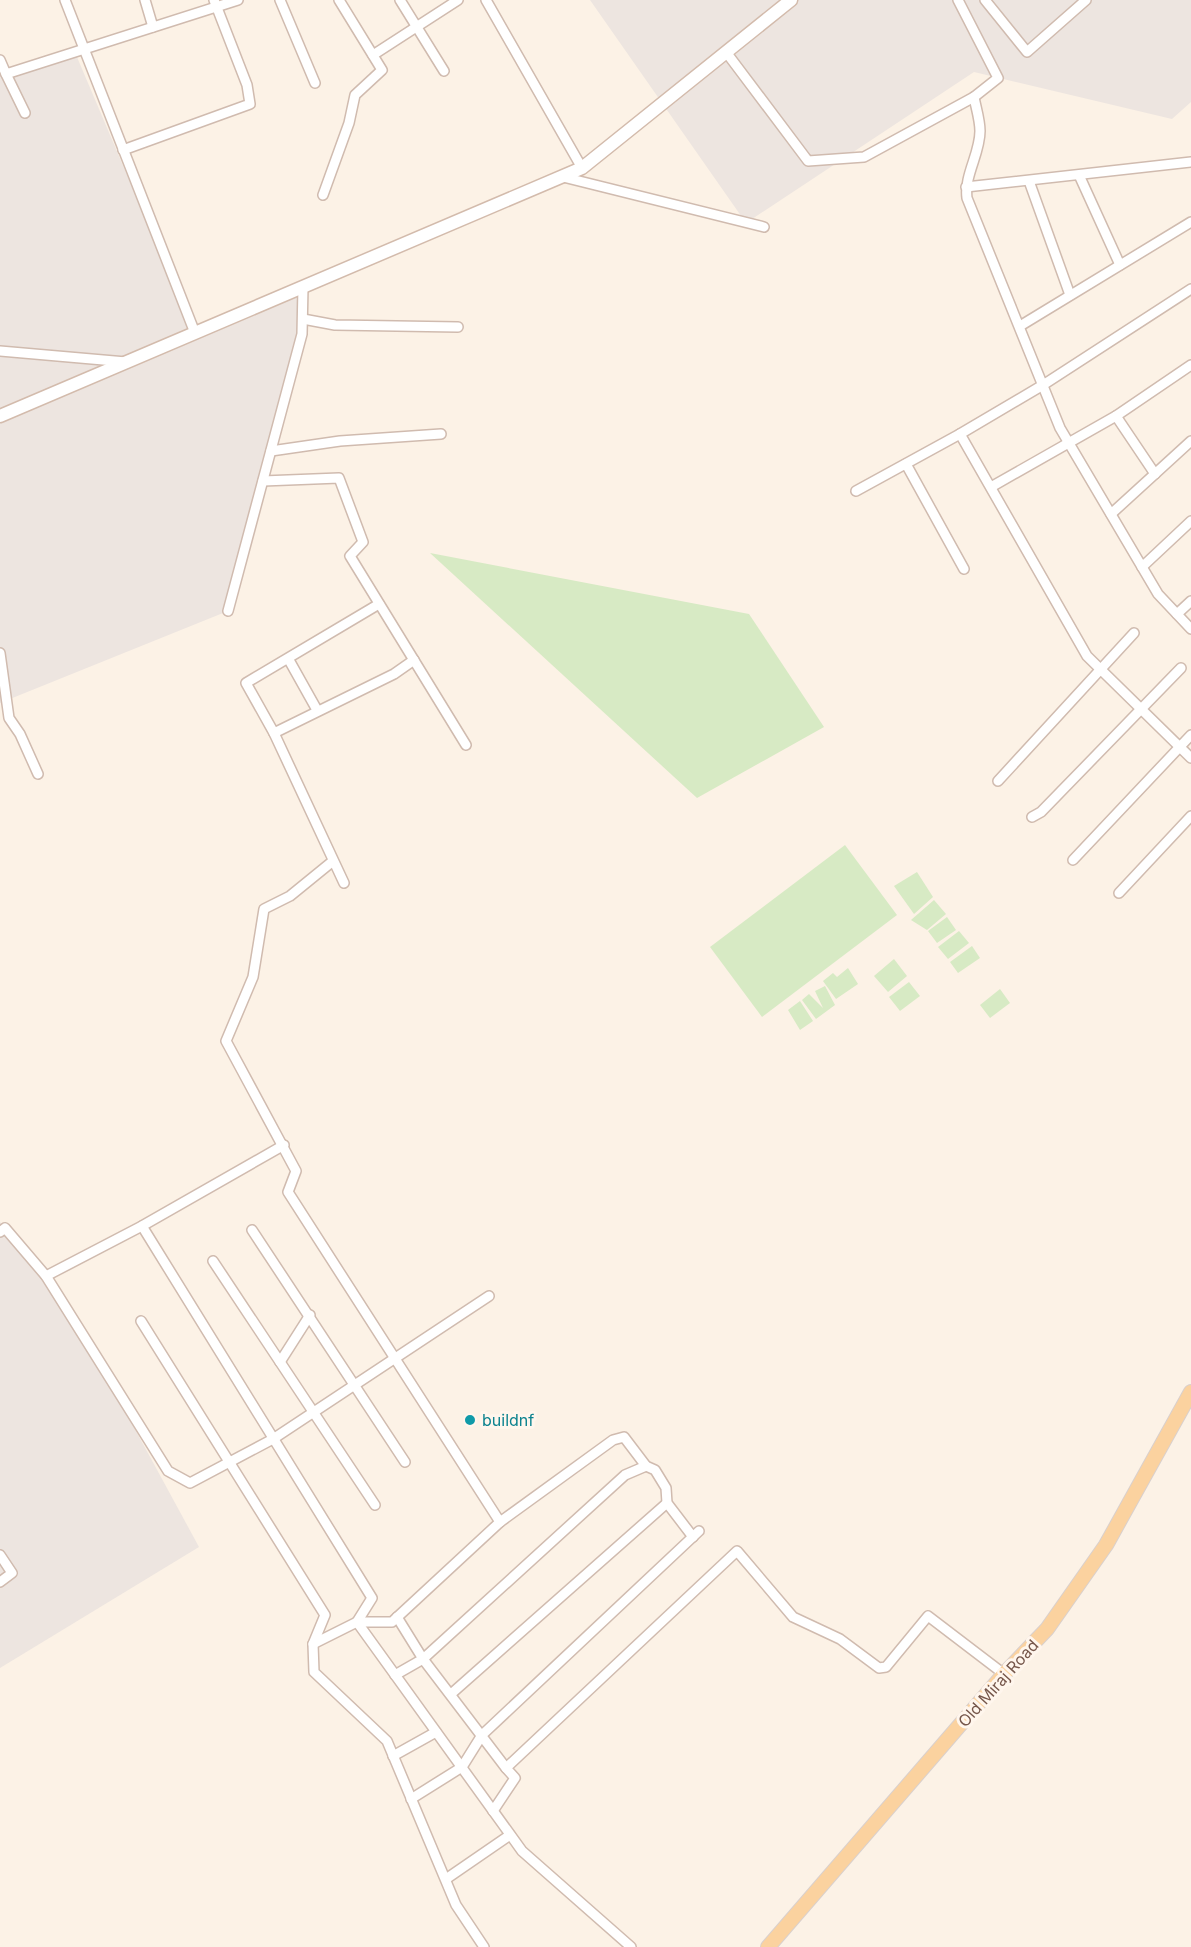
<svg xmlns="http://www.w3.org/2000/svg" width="1191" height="1947" font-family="Inter,sans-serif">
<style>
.industrial{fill:#ede5e0}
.green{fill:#d7eac4}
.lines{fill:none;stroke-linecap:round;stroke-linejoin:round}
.minor-casing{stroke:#d0bbaf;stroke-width:12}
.secondary-casing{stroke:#d3bbac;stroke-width:15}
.primary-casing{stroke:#d9d0cd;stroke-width:16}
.minor{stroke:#fff;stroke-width:9}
.secondary{stroke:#fff;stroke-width:12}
.primary{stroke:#fbd29f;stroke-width:14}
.culture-dot{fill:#0f9aa8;stroke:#fff6ed;stroke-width:2}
.labels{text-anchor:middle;stroke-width:6;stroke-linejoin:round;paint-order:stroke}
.culture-label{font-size:16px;fill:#0d838f;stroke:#fff6ed;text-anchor:start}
.street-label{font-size:16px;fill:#76574b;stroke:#fff6ed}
</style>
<rect width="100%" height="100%" fill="#fcf2e6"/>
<g class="industrial">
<path d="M590,0H1191V102L1172,119L974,72L746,223Z"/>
<path d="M74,50L194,333L303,287L302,334L228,611L0,703V74Z"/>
<path d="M0,1222L81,1330L199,1547L0,1668Z"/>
</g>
<g class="green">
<path d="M430,553L749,614L824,727L697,798Z"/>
<path d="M845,845L897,915L762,1017L710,947Z"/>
<path d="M917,872L933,897L914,914L894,886Z"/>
<path d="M934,900L946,914L927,930L911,920Z"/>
<path d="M947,917L956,930L937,943L928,931Z"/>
<path d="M959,931L969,943L948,959L938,947Z"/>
<path d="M972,946L980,958L958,973L950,962Z"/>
<path d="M894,959L907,976L888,992L874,976Z"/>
<path d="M848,968L858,984L836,999L823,981L833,973L837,977Z"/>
<path d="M909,982L920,996L900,1011L889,997Z"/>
<path d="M825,986L835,1005L816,1019L802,1000L809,994L823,1008L815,991Z"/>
<path d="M1000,989L1010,1003L990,1018L980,1005Z"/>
<path d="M800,1001L813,1021L800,1030L788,1010Z"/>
</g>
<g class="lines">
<g class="minor-casing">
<g id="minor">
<path d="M65,0L195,333"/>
<path d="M145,0L153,27"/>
<path d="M280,0L315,83"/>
<path d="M400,0L444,71"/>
<path d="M486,0L582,168"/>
<path d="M985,0L1027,52L1086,0"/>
<path d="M726,52L808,161L864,157L974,97L998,78L958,0"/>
<path d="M373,55L458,0"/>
<path d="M0,60L6,74L238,0"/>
<path d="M6,74L25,113"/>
<path d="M974,97C976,108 980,120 980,131C980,154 964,175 967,198L1060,428L1158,594L1191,629"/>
<path d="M123,150L250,104L247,85L214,0"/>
<path d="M1079,175L1120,265"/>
<path d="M563,177L764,227"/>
<path d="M1029,181L1070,295"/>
<path d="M966,187L1191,162"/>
<path d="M323,195L349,123L355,95L382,70L339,0"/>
<path d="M1191,289L1043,385L960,434L1087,656L1191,758"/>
<path d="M303,319L335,325L458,327"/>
<path d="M1020,326L1191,222"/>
<path d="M0,351L126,362"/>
<path d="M1116,416L1155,474"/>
<path d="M271,451L340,441L441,434"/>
<path d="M906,464L964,569"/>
<path d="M263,481L339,478L363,542L350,556L466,745"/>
<path d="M991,487L1116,416L1191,365"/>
<path d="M856,491L960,434"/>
<path d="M1111,514L1191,441"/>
<path d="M1142,567L1191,521"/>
<path d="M228,611L302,334L303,287"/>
<path d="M1177,614L1191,601"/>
<path d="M0,653L9,718L20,734L38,774"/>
<path d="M289,660L317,710"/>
<path d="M274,733L394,674L414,660"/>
<path d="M998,781L1134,633"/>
<path d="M1032,817L1041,812L1181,668"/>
<path d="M1073,860L1191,735"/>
<path d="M344,883L274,733L246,683L379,604"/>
<path d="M1119,893L1191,816"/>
<path d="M142,1226L372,1598L357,1622L522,1851L631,1947"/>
<path d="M252,1230L405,1462"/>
<path d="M0,1232L5,1228L46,1276L168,1471L190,1483L273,1439L489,1296"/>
<path d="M213,1261L375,1505"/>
<path d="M46,1276L142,1226L284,1145"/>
<path d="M141,1321L325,1615L313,1644L314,1672L387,1741L456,1905L484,1947"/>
<path d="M280,1362L310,1315"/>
<path d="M500,1522L613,1440L624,1437L646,1466L655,1470L666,1488L667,1503L693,1537"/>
<path d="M0,1555L12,1573L0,1582"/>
<path d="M313,1644L357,1622H392L500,1522L288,1192L296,1171L226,1041L253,977L264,909L290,896L333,861"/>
<path d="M395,1675L423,1659L397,1617"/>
<path d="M451,1694L667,1503"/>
<path d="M393,1756L436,1732"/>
<path d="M506,1768L423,1659L625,1475L646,1466"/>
<path d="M411,1799L462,1767L482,1735L699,1531"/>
<path d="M493,1811L515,1778L506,1768L737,1551L793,1617L840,1639L879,1668L886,1667L928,1616L1004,1674"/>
<path d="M446,1879L510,1835"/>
</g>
</g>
<g class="secondary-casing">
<path id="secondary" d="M0,416L582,168L791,0"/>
</g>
<g class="primary-casing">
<path id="primary" d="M768,1947L1004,1674L1047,1629L1106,1545L1191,1392"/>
</g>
<use href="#minor" class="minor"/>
<use href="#secondary" class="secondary"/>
<use href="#primary" class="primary"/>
</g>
<circle class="culture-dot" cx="470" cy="1420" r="6"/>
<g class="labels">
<g class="culture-label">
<text x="482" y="1426">buildnf</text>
</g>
<g class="street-label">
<text transform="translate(998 1683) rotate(-48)" y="6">Old Miraj Road</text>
</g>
</g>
</svg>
